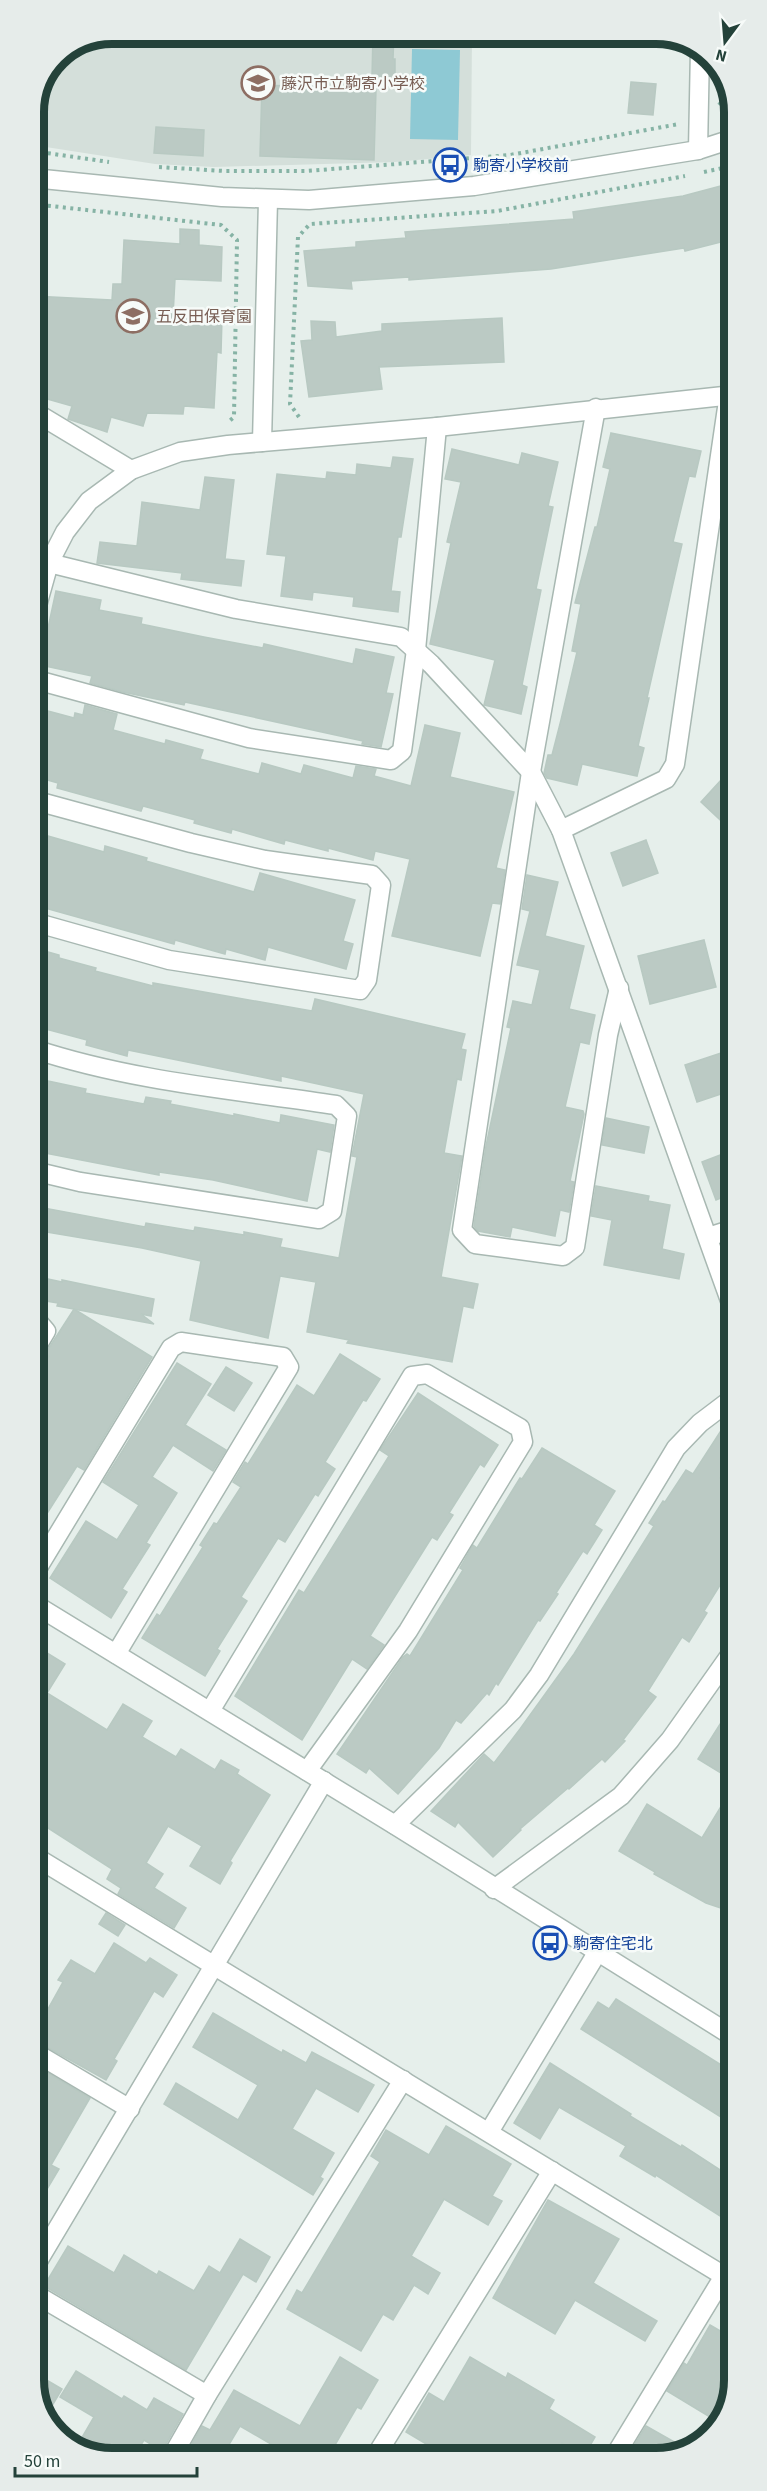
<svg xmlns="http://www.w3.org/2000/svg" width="767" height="2491" font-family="'Source Sans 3','Noto Sans JP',sans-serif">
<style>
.built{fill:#d4dfda}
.water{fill:#8ec9d4}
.building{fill:#bbcac4;stroke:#b8c9c2;stroke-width:1.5}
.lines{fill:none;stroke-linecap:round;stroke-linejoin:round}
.minor-casing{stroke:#a8b8b2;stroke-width:21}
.path{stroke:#86b3a5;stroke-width:4;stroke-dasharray:3 4.5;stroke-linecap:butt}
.minor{stroke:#fff;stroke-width:18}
.labels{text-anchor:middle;stroke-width:5;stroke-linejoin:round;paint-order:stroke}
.education-label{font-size:16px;fill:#785e54;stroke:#f7fbf9;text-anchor:start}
.transit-label{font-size:16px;fill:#164399;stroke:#f7fbf9;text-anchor:start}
.rim{fill:none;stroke:#24423a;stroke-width:8}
</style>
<rect width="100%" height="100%" fill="#e6efeb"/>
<path class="built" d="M112,33H472L471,155L395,162L214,167L155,164L33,145V111L56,56Z"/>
<path class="water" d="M412,49L460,50L458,140L410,139Z"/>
<g class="building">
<path d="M373,33H394L393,59H395V79L372,78Z"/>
<path d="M631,82L656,84L653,115L628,113Z"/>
<path d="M262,85L376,89L374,160L260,156Z"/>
<path d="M156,127L204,130L203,156L154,153Z"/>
<path d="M732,183L733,239L685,251L684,248L551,269L409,280V277L351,281L352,289L308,286L304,251L356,247V242L406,238L405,232L574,219L573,212L683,196Z"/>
<path d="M180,229L199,230V245L222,247L221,281L175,279L173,316L222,318L221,353L217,352L214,408L184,406L183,414L147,413L143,426L111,417L107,432L68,419L72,406L33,395V296L112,300L113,284H122L124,240L180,244Z"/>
<path d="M502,318L504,362L379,367L382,389L309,397L301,341L312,340L311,321L335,322L336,337L382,331V324Z"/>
<path d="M611,433L701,451L695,477L689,476L673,542L682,544L647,698H649L638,746L644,748L637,776L582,764L577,785L547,778L544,773L548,755H552L561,720L577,652L572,651L581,604L575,603L595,527H597L610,469L603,467Z"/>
<path d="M452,449L519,465L522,453L558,462L548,506L553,507L536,589L541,590L522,685L527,687L521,714L484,705L495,660L430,644L451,543L447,542L461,482L445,479Z"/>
<path d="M393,457L413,459L401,537H398L391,591L400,592L398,612L353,606L354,597L313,592L312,600L281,596L286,556L267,554L277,474L326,479L327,472L356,475L357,464L391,468Z"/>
<path d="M205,477L234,480L225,559L244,561L241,586L181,579L182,573L97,563L100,542L137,546L142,502L200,510Z"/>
<path d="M56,591L101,600L99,610L142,618L141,624L204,637L263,648L264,644L353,664L356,649L394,657L386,693L393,694L381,747L362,744L363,741L185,702L184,705L123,692L90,683L92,676L40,665Z"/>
<path d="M85,705L117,714L113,730L165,744L166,740L203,750L200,759L259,774L262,763L301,774L304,765L353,778L356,766L376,769L374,776L411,786L425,725L460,733L450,777L514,792L496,868L505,870L500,904L492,903L480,956L392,936L410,859L375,851L373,860L328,848V851L285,840L284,844L232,829L231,833L194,823L195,820L143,806L141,811L57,788L58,783L33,776V707L74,718L75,713L83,715Z"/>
<path d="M733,767V832L701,802Z"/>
<path d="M34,832L104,852L105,846L147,858L146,861L254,892L260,873L355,900L343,941L353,944L346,969L268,947L265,960L226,949L225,954L175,940L174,944L34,905V898L45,856L34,853Z"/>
<path d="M646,840L658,873L623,886L611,853Z"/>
<path d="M527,875L558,882L545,936L584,946L569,1009L595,1015L589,1044L580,1042L565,1107L583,1111L584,1114L570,1181L574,1182L569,1212L560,1210L555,1236L512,1227L510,1237L478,1231L474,1226L486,1146L511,1028L507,1027L513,1001L532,1005L540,970L517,965L530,911L522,909Z"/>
<path d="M704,940L716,987L650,1004L638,956Z"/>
<path d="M34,948L59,955V958L96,968L95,971L153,986V983L312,1011L315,999L465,1034L461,1049L466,1050L461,1080L457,1079L444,1153L462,1156L441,1277L478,1284L473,1308L463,1306L452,1362L347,1343L349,1340L307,1332L316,1282L280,1276L268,1338L190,1320L201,1261L142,1248L34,1230L39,1207L145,1227L146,1223L194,1231L195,1227L244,1235V1232L282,1239L280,1247L339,1258L357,1157L352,1156L364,1094L281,1076V1081L128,1050L127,1056L86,1045L87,1040L34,1026Z"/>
<path d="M733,1049V1090L697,1102L685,1065Z"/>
<path d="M34,1078L86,1089L85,1093L144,1104L146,1097L171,1101L170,1104L234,1116V1114L280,1123L281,1115L334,1125L330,1152L317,1149L307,1201L213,1180L159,1172V1175L34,1151Z"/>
<path d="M606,1118L649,1127L644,1153L602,1145Z"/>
<path d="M733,1150V1193L716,1200L702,1162Z"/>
<path d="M596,1186L649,1196L648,1201L670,1205L662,1249L684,1254L679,1279L604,1265L612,1220L591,1216Z"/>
<path d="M34,1276L62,1282V1280L154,1299L151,1316L141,1314L154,1324L57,1306L58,1303L34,1299Z"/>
<path d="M74,1309L152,1357L84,1470L77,1466L48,1512L34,1503V1380L49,1356L45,1354Z"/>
<path d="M340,1354L380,1379L366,1401L363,1400L325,1462L335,1469L318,1496L315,1494L285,1542L278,1538L241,1597L247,1601L217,1649L220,1651L205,1676L142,1638L157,1614L160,1616L203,1547L200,1545L214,1523L217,1524L241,1487L233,1482L245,1462L248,1464L297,1385L314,1396Z"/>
<path d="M177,1363L211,1384L185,1425L226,1450L213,1471L173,1445L152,1477L177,1493L146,1543L150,1545L122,1589L127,1592L111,1618L50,1578L86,1521L117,1540L139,1505L103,1482Z"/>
<path d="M226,1367L252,1383L234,1411L208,1395Z"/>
<path d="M418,1393L498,1445L484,1467L480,1464L449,1513L453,1515L437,1540L432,1537L370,1636L384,1645L367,1669L352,1659L302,1740L235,1696L299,1590L304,1593L389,1456L380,1450Z"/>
<path d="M733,1412V1457L720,1478L733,1486V1564L704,1611L707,1613L689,1642L682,1637L648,1691L656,1697L623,1740L625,1741L605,1762L602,1759L569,1789L568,1788L520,1829L521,1830L493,1857L458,1822L455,1827L431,1811L484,1754L494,1763L520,1729L574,1654L654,1526L649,1523L663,1501L665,1502L686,1470L693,1474Z"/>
<path d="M542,1448L615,1491L594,1525L602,1530L587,1554L583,1551L556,1593L558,1594L540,1621L538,1620L498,1685L496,1683L489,1695L487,1693L461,1723L456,1720L439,1748L398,1794L369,1768L366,1773L337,1754L403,1657L407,1654L410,1656L463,1570L460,1568L473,1545L477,1548L520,1478L522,1479Z"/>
<path d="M34,1645L65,1664L47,1693L107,1730L123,1704L152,1721L142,1737L176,1757L181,1749L215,1770L221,1760L239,1770L237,1774L270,1795L230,1861L232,1863L220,1884L190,1866L202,1846L168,1826L146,1863L163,1874L154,1888L186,1908L174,1928L118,1894L121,1888L107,1879L112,1869L34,1819Z"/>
<path d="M734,1702V1781L698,1759Z"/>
<path d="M734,1785V1887L721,1908L706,1903L654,1874L655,1872L619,1851L647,1804L702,1838Z"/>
<path d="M106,1913L125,1925L118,1936L99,1924Z"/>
<path d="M114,1943L146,1963L150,1958L177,1975L163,1997L154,1991L114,2059L117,2061L106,2080L34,2040V2034L63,1982L58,1980L71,1960L95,1974Z"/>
<path d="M616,1999L734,2073V2104L724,2119L581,2029L598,2002L609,2009Z"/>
<path d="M213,2013L282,2053L283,2050L306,2063L312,2052L374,2085L358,2112L316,2088L292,2129L334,2153L320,2177L323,2179L313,2195L164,2104L176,2083L238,2120L258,2085L193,2047Z"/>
<path d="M550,2063L631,2114L630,2116L681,2147L682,2145L734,2179V2225L656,2175L655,2177L620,2156L626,2146L559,2107L540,2139L514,2123Z"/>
<path d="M48,2073L90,2098L51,2165L59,2169L34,2211V2096Z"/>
<path d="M446,2126L511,2164L492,2196L502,2201L488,2225L444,2199L411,2256L440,2273L428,2294L414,2285L393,2320L383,2314L361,2351L287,2309L297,2290L302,2293L380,2162L371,2156L386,2130L429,2155Z"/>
<path d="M548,2200L619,2239L593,2283L657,2321L645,2341L575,2300L555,2334L493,2298Z"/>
<path d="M240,2239L270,2257L256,2282L243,2274L186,2370L44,2286L68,2246L114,2273L124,2255L157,2275L159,2271L194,2291L209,2266L220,2273Z"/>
<path d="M710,2325L734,2339V2380L718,2422L667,2391L684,2363L687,2365Z"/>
<path d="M340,2357L378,2380L361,2409L357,2407L328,2457H293L240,2426L221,2458H184L202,2426L210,2430L234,2390L300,2426Z"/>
<path d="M470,2357L506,2378L508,2373L554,2400L549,2409L595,2437L584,2456L562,2443L554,2457H448L406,2432L429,2393L444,2402Z"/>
<path d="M76,2371L122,2399L124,2396L147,2410L154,2398L183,2414L162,2451L144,2440L133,2458H106L77,2446L94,2417L60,2397Z"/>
<path d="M43,2378L62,2389L46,2416L35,2395Z"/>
<path d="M646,2426L685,2448L671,2456L627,2457Z"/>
</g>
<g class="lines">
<g class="minor-casing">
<g id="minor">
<path d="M698,150L700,49"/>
<path d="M33,178L222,197L309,200L474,186L698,150L732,139"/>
<path d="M596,408L531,772L462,1230L475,1244L563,1256L575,1247L608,1035L619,988"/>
<path d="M33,411L131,470"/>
<path d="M262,442L268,200"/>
<path d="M33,555L49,563L236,609L401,637L431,664L531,772L561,830L733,1309"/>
<path d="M33,620L49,563L65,532L89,501L131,470L180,452L228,445L437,427L733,395"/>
<path d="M33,679L249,738L391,760L402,751L416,650L437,427"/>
<path d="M33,800L191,843L265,860L372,875L381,885L367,980L360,990L169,960L34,922"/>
<path d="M561,830L666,779L675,764L729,394"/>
<path d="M34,1049C130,1081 236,1090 336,1105L347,1116L332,1211L319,1219L80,1182L34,1171"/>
<path d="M708,1237L733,1229"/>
<path d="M34,1317L46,1331L34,1351"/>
<path d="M34,1574L171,1348L181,1342L283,1357L289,1367L116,1654"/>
<path d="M34,1604L395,1825L734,2037"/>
<path d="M210,1711L412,1376L427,1374L520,1428L523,1442L408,1631L307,1771"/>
<path d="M395,1825L513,1710L539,1675L676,1448L700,1423L733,1398"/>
<path d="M34,1856L734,2282"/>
<path d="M494,1889L621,1796L670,1740L733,1651"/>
<path d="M34,2052L130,2109"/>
<path d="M489,2132L597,1953"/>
<path d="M34,2268L324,1781"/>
<path d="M35,2294L207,2395"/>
<path d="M375,2457L552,2171"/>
<path d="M614,2457L724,2276"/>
<path d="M171,2458L207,2395L403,2080"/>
</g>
</g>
<g class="path">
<path d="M719,105L730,91"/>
<path d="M33,151L109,162"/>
<path d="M159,167L224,171H307L510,155L679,124"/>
<path d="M704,172L732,166"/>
<path d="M33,204L221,225L237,240L234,417L227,423"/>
<path d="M299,417L290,404L298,237L310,224L497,211L685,176"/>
</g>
<use href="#minor" class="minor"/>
</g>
<defs>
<g id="school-ring" transform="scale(1.725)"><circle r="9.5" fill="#f7fbf9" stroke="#8d6e63" stroke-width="1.5"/><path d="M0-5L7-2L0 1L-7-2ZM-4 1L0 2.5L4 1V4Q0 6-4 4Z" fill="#8d6e63"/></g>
<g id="bus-ring" transform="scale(1.725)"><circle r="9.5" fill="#f7fbf9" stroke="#1a4fb4" stroke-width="1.5"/><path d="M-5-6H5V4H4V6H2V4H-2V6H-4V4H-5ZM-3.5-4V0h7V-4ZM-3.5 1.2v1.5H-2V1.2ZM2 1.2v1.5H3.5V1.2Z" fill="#1a4fb4"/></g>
</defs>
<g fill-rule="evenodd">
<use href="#school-ring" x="258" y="83"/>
<use href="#bus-ring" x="450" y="165"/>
<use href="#school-ring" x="133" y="316"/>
<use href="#bus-ring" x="550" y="1943"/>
</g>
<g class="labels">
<g class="education-label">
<text x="281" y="89">藤沢市立駒寄小学校</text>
<text x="156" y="322">五反田保育園</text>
</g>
<g class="transit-label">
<text x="473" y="171">駒寄小学校前</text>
<text x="573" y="1949">駒寄住宅北</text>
</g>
</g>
<path d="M0 0H767V2491H0ZM112 44H656A68 68 0 0 1 724 112V2380A68 68 0 0 1 656 2448H112A68 68 0 0 1 44 2380V112A68 68 0 0 1 112 44Z" fill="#e6ecea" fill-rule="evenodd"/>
<path class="rim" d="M112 44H656A68 68 0 0 1 724 112V2380A68 68 0 0 1 656 2448H112A68 68 0 0 1 44 2380V112A68 68 0 0 1 112 44Z"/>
<g transform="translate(725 42) rotate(196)" stroke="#f7fbf9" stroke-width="4.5" paint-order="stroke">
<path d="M0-4.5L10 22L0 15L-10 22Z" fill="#24423a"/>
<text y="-9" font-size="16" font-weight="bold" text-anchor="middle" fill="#24423a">N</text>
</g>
<path d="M15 2467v9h182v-9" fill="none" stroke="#24423a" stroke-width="3"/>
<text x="24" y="2467" font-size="18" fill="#24423a" stroke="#f7fbf9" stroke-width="4.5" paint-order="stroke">50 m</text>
</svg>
